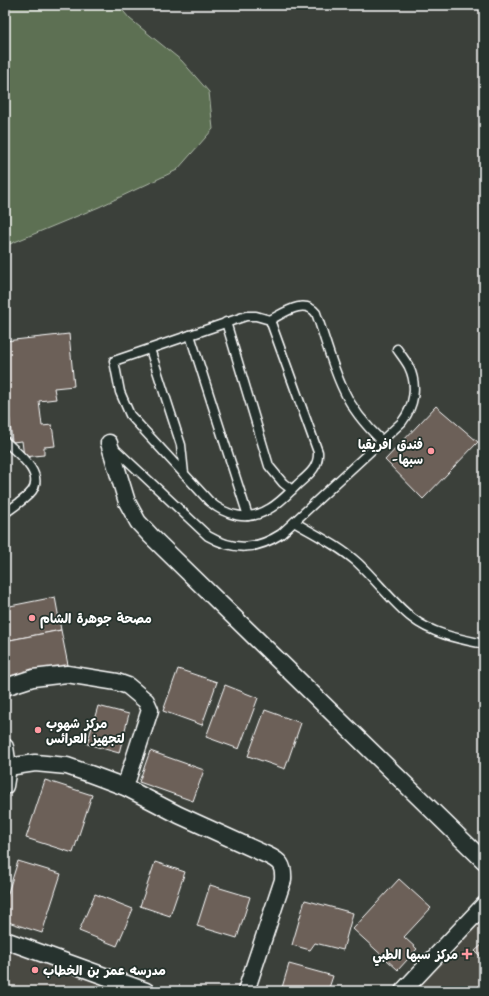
<svg xmlns="http://www.w3.org/2000/svg" width="489" height="996" font-family="Kalam,'Playpen Sans Arabic',sans-serif">
<style>
.built{fill:#4a4a43}
.green{fill:#5d7053;stroke:#aeb8a9}
.building{fill:#6c6059;stroke:#fff}
.lines{fill:none;stroke-linecap:round;stroke-linejoin:round}
.service-casing{stroke:#fff;stroke-width:11}
.minor-casing{stroke:#fff;stroke-width:19}
.service{stroke:#26332d;stroke-width:8}
.minor{stroke:#26332d;stroke-width:16}
.poi-dot{fill:#ff9aa2;stroke:#26332d;stroke-width:1.5}
.labels{text-anchor:middle;stroke-width:3.5;stroke-linejoin:round;paint-order:stroke}
.poi-label{font-size:13px;font-weight:bold;fill:#fff;stroke:#26332d;text-anchor:start}
</style>
<rect width="100%" height="100%" fill="#3b403a"/>
<filter id="ink" filterUnits="userSpaceOnUse"><feTurbulence type="fractalNoise" baseFrequency=".025" numOctaves="2"/><feDisplacementMap in="SourceGraphic" scale="8" xChannelSelector="R" yChannelSelector="G"/><feConvolveMatrix kernelMatrix="1 2 1 2 8 2 1 2 1" color-interpolation-filters="sRGB"/></filter>
<g filter="url(#ink)">
<g class="built">
<path d="M484,917V991H415Z"/>
<path d="M5,948L124,991H5Z"/>
</g>
<path class="green" d="M5,5H118L130,19L182,61L209,92L213,129L177,170L99,207L5,246Z"/>
<g class="building">
<path d="M69,334L74,386L54,388L56,399L39,401L42,426L52,425L55,446L44,447V455L24,457L22,441L12,442L9,413L5,414V341Z"/>
<path d="M436,406L478,442L423,499L385,460Z"/>
<path d="M55,597L61,630L5,641V607Z"/>
<path d="M61,630L68,665L8,679L5,666V641Z"/>
<path d="M178,669L217,682L202,725L163,711Z"/>
<path d="M225,685L258,698L239,749L206,737Z"/>
<path d="M98,706L129,714L119,753L87,744Z"/>
<path d="M265,710L301,723L285,769L248,756Z"/>
<path d="M150,751L204,770L193,801L139,782Z"/>
<path d="M45,780L92,795L73,853L26,838Z"/>
<path d="M18,861L61,874L42,933L5,921V902Z"/>
<path d="M155,862L185,872L170,916L140,906Z"/>
<path d="M399,879L431,908L404,937L417,949L398,970L353,929Z"/>
<path d="M210,885L250,897L237,938L197,926Z"/>
<path d="M95,894L133,909L117,946L79,931Z"/>
<path d="M305,900L353,913L343,950L315,943L310,950L292,945Z"/>
<path d="M484,943V960L475,951Z"/>
<path d="M289,964L333,976L328,991H281Z"/>
</g>
<g class="lines">
<g class="service-casing">
<g id="service">
<path d="M270,320L318,452C319,468 308,475 297,485C289,493 280,503 269,509C248,522 226,516 209,501L130,415L120,392L114,361L246,316H256L270,320C284,313 304,298 316,313C325,338 332,366 343,389C352,409 366,426 382,441"/>
<path d="M226,322L269,466L283,483L292,490"/>
<path d="M190,335L248,516"/>
<path d="M150,349L181,445L184,474"/>
<path d="M5,441C17,453 45,473 32,491C26,499 13,507 5,513"/>
<path d="M113,447L208,536C234,551 256,550 281,534L402,422C414,406 418,386 409,367C406,361 401,355 397,349"/>
<path d="M294,522C316,535 339,546 358,563C377,581 392,602 412,618C432,634 460,639 484,644"/>
</g>
</g>
<g class="minor-casing">
<g id="minor">
<path d="M109,443L127,502L138,522L151,536L484,861"/>
<path d="M5,687L33,678L67,674L117,682L128,686L146,701L150,710L125,787"/>
<path d="M5,747L8,767L5,786"/>
<path d="M8,767L35,763L67,766L90,774L125,787L179,815L267,855C280,861 284,865 283,880L246,991"/>
<path d="M5,940L146,991"/>
<path d="M403,991L484,905"/>
</g>
</g>
<use href="#service" class="service"/>
<use href="#minor" class="minor"/>
</g>
</g>
<g class="poi-dot">
<circle cx="431" cy="451" r="4"/>
<circle cx="32" cy="618" r="4"/>
<circle cx="38" cy="730" r="4"/>
<path d="M465 948h4v4h4v4h-4v4h-4v-4h-4v-4h4z"/>
<circle cx="35" cy="970" r="4"/>
</g>
<g class="labels">
<g class="poi-label">
<text x="423" y="449" text-anchor="end">فندق افريقيا<tspan x="423" dy="15">-سبها</tspan></text>
<text x="40" y="623">مصحة جوهرة الشام</text>
<text x="46" y="728">مركز شهوب<tspan x="46" dy="15">لتجهيز العرائس</tspan></text>
<text x="458" y="959" text-anchor="end">مركز سبها الطبي</text>
<text x="43" y="975">مدرسه عمر بن الخطاب</text>
</g>
</g>
<rect width="489" height="996" fill="none" stroke="#26332d" stroke-width="20"/>
<rect x="10" y="10" width="469" height="976" fill="none" stroke="#fff" stroke-width="1.5" filter="url(#ink)"/>
</svg>
